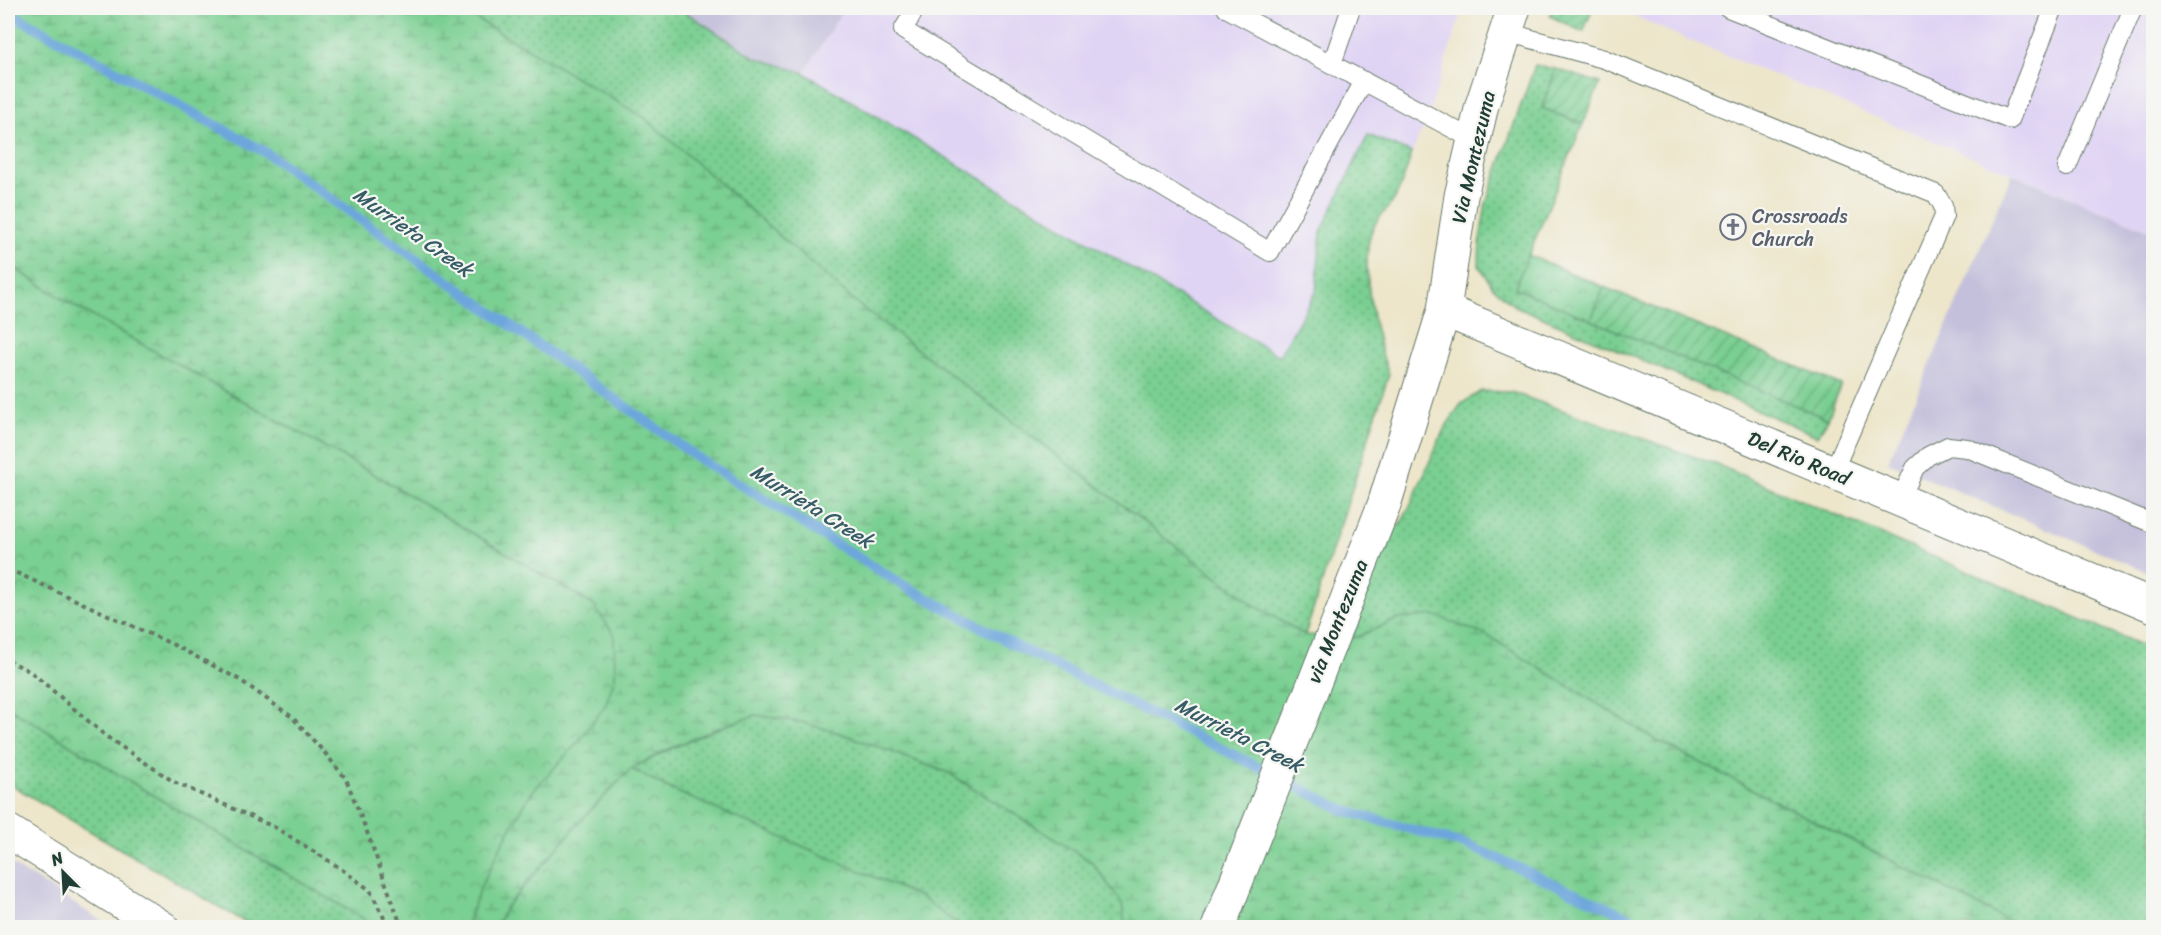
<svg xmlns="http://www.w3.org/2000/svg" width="2161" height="935" font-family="Sriracha,sans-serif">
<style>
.built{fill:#e0d4f4}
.industrial{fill:#c4c0db}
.grass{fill:url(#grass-dots);stroke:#4c8663;stroke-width:1.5}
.wetland{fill:url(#wetland-marsh);stroke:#4c8663;stroke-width:1.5}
.park{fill:url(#park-crowns);stroke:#4c8663;stroke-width:1.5}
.garden{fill:url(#garden-furrows);stroke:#4c8663;stroke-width:1.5}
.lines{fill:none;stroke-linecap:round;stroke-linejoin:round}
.stream{stroke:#6da6dc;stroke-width:10}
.lane-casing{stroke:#677869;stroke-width:20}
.secondary-casing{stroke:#677869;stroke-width:35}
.path{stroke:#677869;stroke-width:4;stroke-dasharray:4.5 4.5;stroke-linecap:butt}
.lane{stroke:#fff;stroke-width:18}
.secondary{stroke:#fff;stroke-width:33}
.labels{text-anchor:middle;stroke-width:4.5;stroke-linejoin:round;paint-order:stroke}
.street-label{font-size:20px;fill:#1f3d34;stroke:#f6f6f2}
.worship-label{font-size:20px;fill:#5b616d;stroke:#f6f6f2;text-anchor:start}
.water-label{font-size:21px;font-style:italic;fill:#365c66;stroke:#f6f6f2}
</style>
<defs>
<pattern id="grass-dots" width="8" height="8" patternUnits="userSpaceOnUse" patternTransform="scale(1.5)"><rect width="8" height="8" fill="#7acf92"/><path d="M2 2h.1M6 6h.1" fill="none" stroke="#63a978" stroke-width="1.8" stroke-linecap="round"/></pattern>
<pattern id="wetland-marsh" width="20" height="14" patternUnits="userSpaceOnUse" patternTransform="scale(1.5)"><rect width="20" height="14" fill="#7acf92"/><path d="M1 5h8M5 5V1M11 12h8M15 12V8" fill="none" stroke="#63a978"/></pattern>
<pattern id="park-crowns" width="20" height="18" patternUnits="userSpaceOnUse" patternTransform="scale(1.5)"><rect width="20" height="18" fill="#7acf92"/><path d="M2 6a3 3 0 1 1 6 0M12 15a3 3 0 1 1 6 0" fill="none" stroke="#63a978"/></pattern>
<pattern id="garden-furrows" width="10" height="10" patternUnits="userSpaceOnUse" patternTransform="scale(1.5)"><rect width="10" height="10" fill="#7acf92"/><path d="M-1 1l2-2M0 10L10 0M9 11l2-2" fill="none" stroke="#63a978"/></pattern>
</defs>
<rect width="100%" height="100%" fill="#f6f6f2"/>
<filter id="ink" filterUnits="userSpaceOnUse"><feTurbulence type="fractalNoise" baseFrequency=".0167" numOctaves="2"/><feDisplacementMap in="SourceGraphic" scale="12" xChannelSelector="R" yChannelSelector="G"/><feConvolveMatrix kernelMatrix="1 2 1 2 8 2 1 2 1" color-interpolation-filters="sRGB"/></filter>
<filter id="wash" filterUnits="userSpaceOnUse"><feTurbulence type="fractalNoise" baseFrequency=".008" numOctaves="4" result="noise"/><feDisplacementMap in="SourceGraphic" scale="24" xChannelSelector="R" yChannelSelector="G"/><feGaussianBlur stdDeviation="1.35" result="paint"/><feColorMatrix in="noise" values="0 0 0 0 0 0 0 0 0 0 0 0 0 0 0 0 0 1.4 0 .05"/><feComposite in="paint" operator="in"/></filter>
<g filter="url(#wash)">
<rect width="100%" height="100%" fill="#ede6cb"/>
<g class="built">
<path d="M844,8H1463L1427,119L1412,153L1368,135L1321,232L1316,292L1279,357L804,73Z"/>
<path d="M1617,8H2153V232L1677,35Z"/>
</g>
<g class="industrial">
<path d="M679,8H844L804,73L754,57Z"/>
<path d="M2012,174L2153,232V574L1888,462Z"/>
<path d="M8,862L112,927H8Z"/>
</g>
<g class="grass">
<path d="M458,8H679L754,57L804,73L1279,356L1316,292L1321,232L1368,135L1412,153C1407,168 1402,186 1394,200C1389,209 1379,216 1374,226C1357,257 1376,342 1389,374L1305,635L1254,605L1202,566L855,302L645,118Z"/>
<path d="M1535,65L1556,69L1542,108L1583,124L1515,288L1828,419L1817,436L1513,305L1493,287L1479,266L1480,239L1486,203Z"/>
<path d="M1481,391L1511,392L1718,465L2153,650V927H2020L1656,740L1488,636L1398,619L1357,637H1348L1385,540L1402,521L1410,506L1444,429L1461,404Z"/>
<path d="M8,707L146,791L371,923L374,927H253L8,783Z"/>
<path d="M756,715L801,722L843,734L949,773L1092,862L1122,903L1125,927H961L920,897L679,793L631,769C672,747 712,729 756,715Z"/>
</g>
<path class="wetland" d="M8,8H458L645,118L855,302L1202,566L1254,605L1305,635L1357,637L1398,619L1434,615L1488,636L1656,740L2020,927H1125L1122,903L1092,862L949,773L843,734L801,722L756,715L717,728L664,751L631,769L585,816L506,907L496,927H466L480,888L504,840L531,793L579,741L593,605L380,478L67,302L8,264Z"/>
<g class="park">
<path d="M1528,255L1604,287L1591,320L1515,288Z"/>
<path d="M8,264L67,302L380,478L593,605L614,634L615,678L605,706L579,741L531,793L504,840L480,888L466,927H374L371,923L146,791L8,707Z"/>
<path d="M631,769L679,793L920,897L961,927H496L506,907L585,816Z"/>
</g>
<g class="garden">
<path d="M1553,8H1593L1583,32L1550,16Z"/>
<path d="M1556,69L1600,83L1583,124L1542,108Z"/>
<path d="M1604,287L1841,385L1828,419L1591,320Z"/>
</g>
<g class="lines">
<path class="stream" d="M8,12L265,152L701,460L901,584L1018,647L1346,811L1467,845L1654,928"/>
</g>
</g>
<g filter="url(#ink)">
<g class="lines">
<g class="lane-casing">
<g id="lane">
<path d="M916,8L903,30L1270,252L1364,81"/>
<path d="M1226,8L1474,140"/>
<path d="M1728,8L2010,120L2054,8"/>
<path d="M1506,32L1604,59L1936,194L1943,206L1944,216L1833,472"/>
<path d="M1332,64L1351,8"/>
<path d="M2067,167L2133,8"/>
<path d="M1900,500L1915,468L1928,456L1948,446L1967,448L2154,524"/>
</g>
</g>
<g class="secondary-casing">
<g id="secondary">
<path d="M1444,310L2154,606"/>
<path d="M8,831L163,928"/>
<path d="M1218,928L1384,505L1444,310L1461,196L1482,105L1514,8"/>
</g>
</g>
<g class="path">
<path d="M8,569L176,646L240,680L292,717L324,752L346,779L367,832L402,928"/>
<path d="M8,660L31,672L107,737L174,782L276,828L337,866L370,890L385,920L392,928"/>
</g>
<use href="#lane" class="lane"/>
<use href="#secondary" class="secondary"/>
</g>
</g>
<defs>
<g id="church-ring" transform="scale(1.35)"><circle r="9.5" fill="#f6f6f2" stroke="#6b7280" stroke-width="1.5"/><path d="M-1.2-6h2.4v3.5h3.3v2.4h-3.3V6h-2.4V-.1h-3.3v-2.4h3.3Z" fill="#6b7280"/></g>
</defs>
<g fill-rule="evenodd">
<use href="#church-ring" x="1733" y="227"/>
</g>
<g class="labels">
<g class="street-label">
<text transform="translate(1473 157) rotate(-77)" y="7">Via Montezuma</text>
<text transform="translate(1799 458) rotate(23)" y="7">Del Rio Road</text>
<text transform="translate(1337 621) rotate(-68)" y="7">via Montezuma</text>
</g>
<g class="worship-label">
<text x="1752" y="223">Crossroads<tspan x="1752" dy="23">Church</tspan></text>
</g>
<g class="water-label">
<text transform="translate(413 232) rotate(35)" y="7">Murrieta Creek</text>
<text transform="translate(812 506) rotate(32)" y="7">Murrieta Creek</text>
<text transform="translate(1239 735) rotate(27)" y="7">Murrieta Creek</text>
</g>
</g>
<rect width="2161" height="935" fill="none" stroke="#f6f6f2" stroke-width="30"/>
<g transform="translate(63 872) rotate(336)" stroke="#f6f6f2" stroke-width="4.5" paint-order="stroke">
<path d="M0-4.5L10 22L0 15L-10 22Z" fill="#1f3d34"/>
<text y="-9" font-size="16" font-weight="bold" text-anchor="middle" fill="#1f3d34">N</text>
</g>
</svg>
